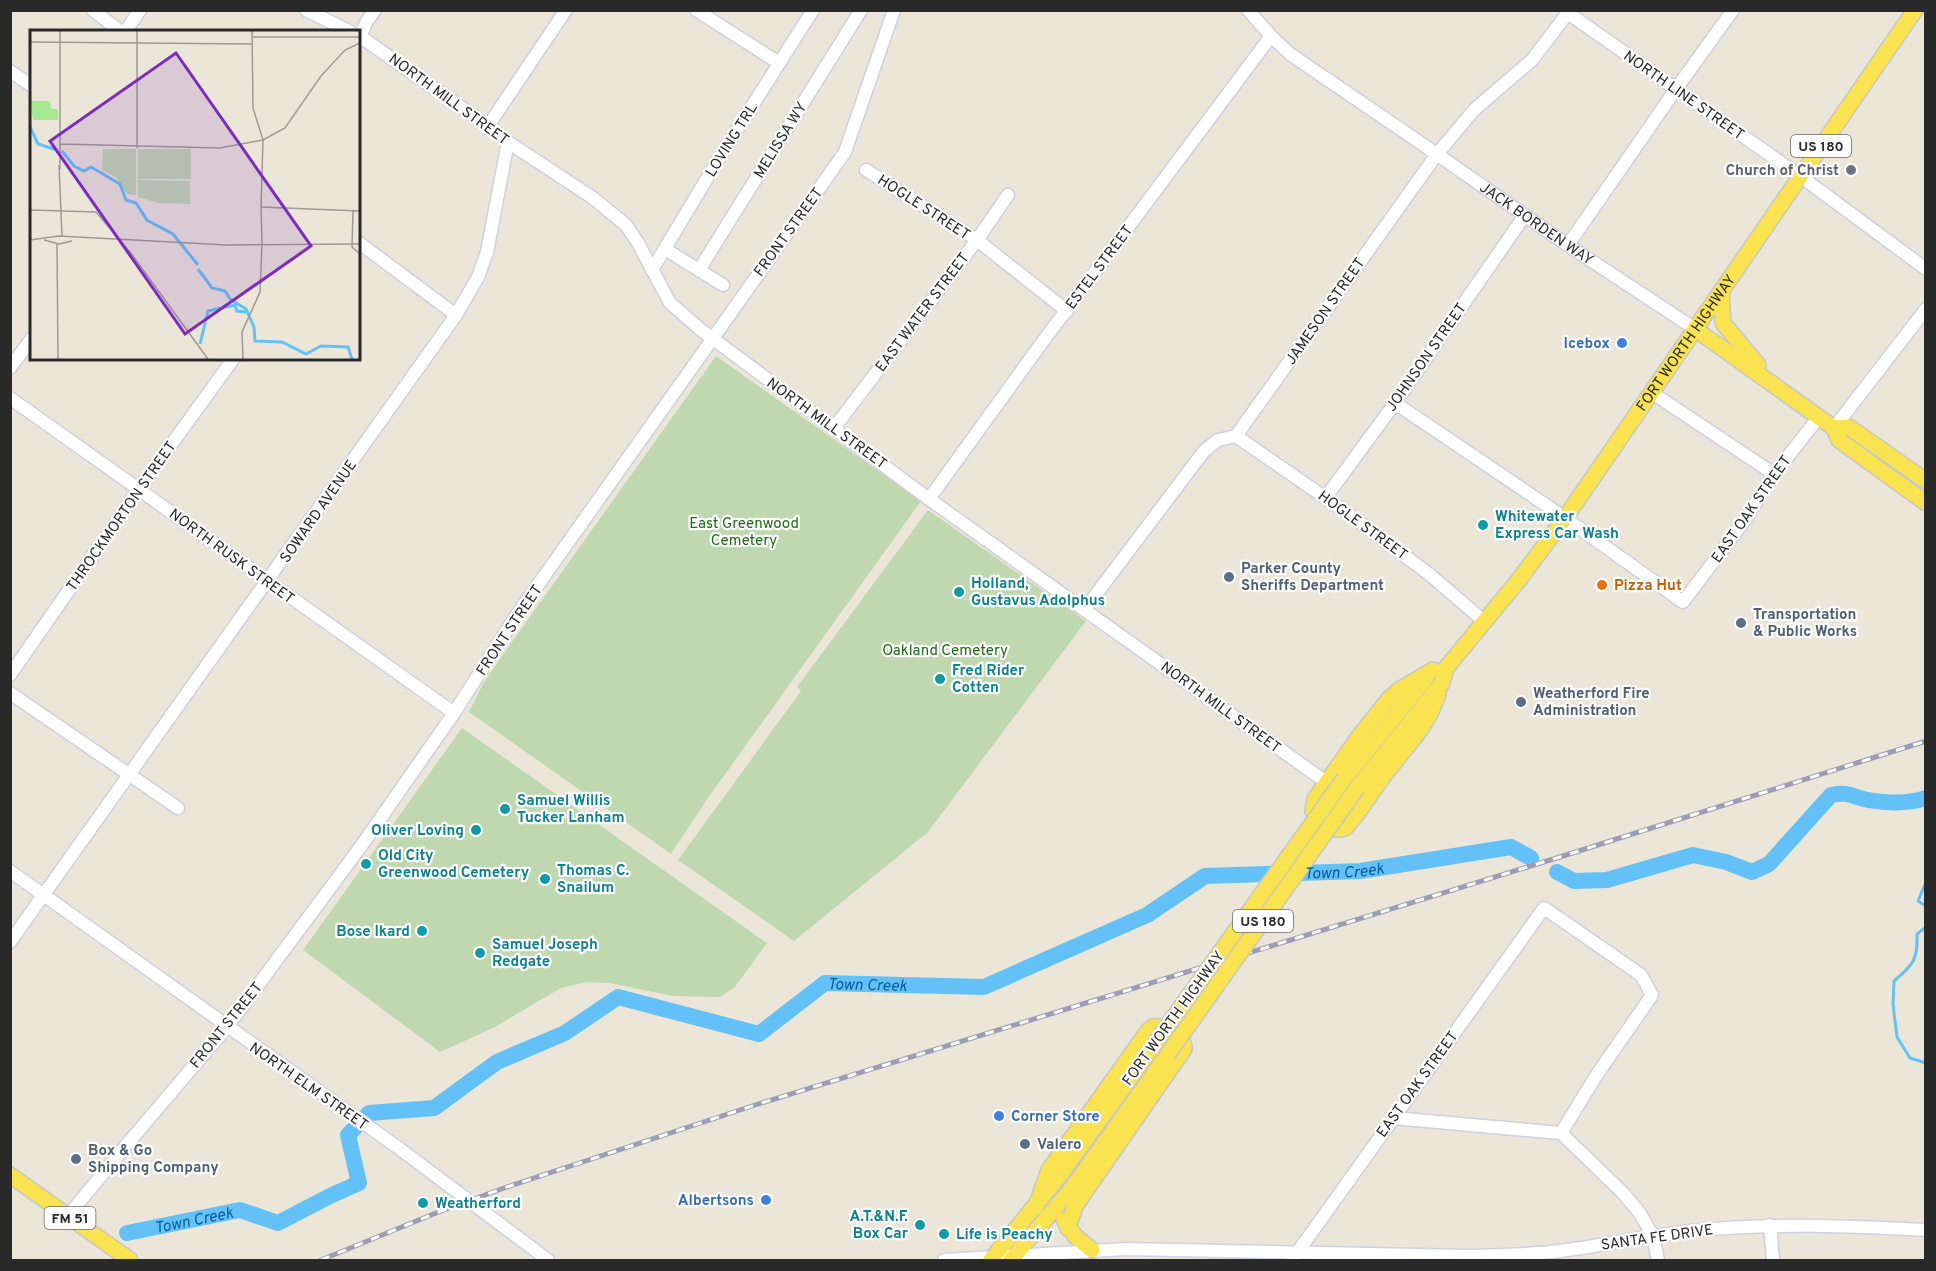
<svg xmlns="http://www.w3.org/2000/svg" width="1936" height="1271" font-family="Overpass,sans-serif">
<style>
.cemetery{fill:#bfd8af}
.lines{fill:none;stroke-linecap:round;stroke-linejoin:round}
.stream{stroke:#64c1f7;stroke-width:3}
.river{stroke:#64c1f7;stroke-width:16}
.minor-casing{stroke:#ced0e3;stroke-width:15}
.major-casing{stroke:#c7c7c7;stroke-width:18}
.minor{stroke:#fff;stroke-width:12}
.major{stroke:#fae350;stroke-width:15}
.rail-casing{stroke:#9c9db5;stroke-width:5}
.rail{stroke:#fff;stroke-width:3;stroke-dasharray:9;stroke-linecap:butt}
.major-bridge-casing{stroke:#c7c7c7;stroke-width:18;stroke-linecap:butt}
.major-bridge{stroke:#fae350;stroke-width:15}
.worship-dot{fill:#6b7280;stroke:#fff;stroke-width:2}
.shop-dot{fill:#3f7fe0;stroke:#fff;stroke-width:2}
.culture-dot{fill:#0f9aa8;stroke:#fff;stroke-width:2}
.service-dot{fill:#5c6f8a;stroke:#fff;stroke-width:2}
.food-dot{fill:#e8710a;stroke:#fff;stroke-width:2}
.labels{text-anchor:middle;stroke-width:4.5;stroke-linejoin:round;paint-order:stroke}
.shield{fill:#fff;stroke:#696969;stroke-width:1.5}
.shield-label{font-size:14px;font-weight:bold;fill:#292929}
.street-label{font-size:15px;fill:#292929;stroke:#fff}
.worship-label{font-size:15px;font-weight:bold;fill:#5b616d;stroke:#fff;text-anchor:end}
.shop-label{font-size:15px;font-weight:bold;fill:#366cbe;stroke:#fff;text-anchor:end}
.culture-label{font-size:15px;font-weight:bold;fill:#0d838f;stroke:#fff;text-anchor:start}
.park-label{font-size:15px;fill:#1e6a14;stroke:#fff}
.service-label{font-size:15px;font-weight:bold;fill:#4e5e75;stroke:#fff;text-anchor:start}
.food-label{font-size:15px;font-weight:bold;fill:#c56008;stroke:#fff;text-anchor:start}
.water-label{font-size:16px;font-style:italic;fill:#045ca2;stroke:#fff}
.inset-river{fill:none;stroke:#64c1f7;stroke-width:3}
.inset-road{fill:none;stroke:#9e9a93;stroke-width:1.5}
.view{fill:#7b2cbf;fill-opacity:0.15;stroke:#7b2cbf;stroke-width:3}
.inset-edge{fill:none;stroke:#292929;stroke-width:3}
</style>
<rect width="100%" height="100%" fill="#ece6d9"/>
<g class="cemetery">
<path d="M716,356L921,501L708,798L671,854L469,712L483,684L497,663Z"/>
<path d="M928,510L1086,621L928,832L794,941L678,860L801,691L797,687Z"/>
<path d="M462,728L767,943L735,987L720,997L673,996L609,983L587,982L561,988L493,1028L440,1052L303,950Z"/>
</g>
<g class="lines">
<g class="stream">
<path d="M1926,882L1918,901L1926,906"/>
<path d="M1926,927L1917,934C1918,960 1913,965 1894,981L1893,1004L1897,1037L1910,1058L1926,1063"/>
</g>
<g class="river">
<path d="M1557,872L1574,881L1607,880L1693,855L1726,862L1752,872L1769,864L1831,795C1850,791 1852,797 1868,800C1886,803 1908,804 1926,798"/>
<path id="s1" d="M127,1233L240,1210L278,1223L330,1196L359,1183L348,1135L369,1113L434,1108L497,1062L565,1033L618,997L759,1034L825,983L984,987L1147,915L1205,876L1360,871L1511,847L1531,858"/>
</g>
<g class="minor-casing">
<g id="minor">
<path d="M93,10L121,32"/>
<path d="M306,10L351,32"/>
<path d="M696,10L779,63"/>
<path d="M1248,10L1271,36L1290,54L1431,150"/>
<path d="M1568,13L1800,176L1926,269"/>
<path d="M125,32L140,10"/>
<path d="M358,35L488,126L508,142L593,198L626,225L638,243L670,303L701,330L929,499L1326,782"/>
<path d="M358,41L367,21L375,10"/>
<path d="M10,71L32,86"/>
<path d="M488,126L566,10"/>
<path id="s2" d="M1425,146L1563,242L1695,329"/>
<path d="M866,170L977,240L1067,311"/>
<path d="M358,242L456,315"/>
<path d="M1568,245L1676,89L1733,10"/>
<path d="M665,249L723,285"/>
<path d="M652,270L721,155L813,10"/>
<path d="M699,270L861,10"/>
<path d="M10,368L32,338"/>
<path d="M1651,392L1774,474"/>
<path d="M10,398L454,713"/>
<path d="M1395,403L1565,518L1683,602L1742,524L1774,474L1819,417"/>
<path d="M834,428L977,240L1008,195"/>
<path d="M1834,428L1926,309"/>
<path d="M1236,436L1350,515L1429,574L1485,622"/>
<path d="M1326,497L1395,403L1525,215"/>
<path d="M929,499L1038,348L1271,36"/>
<path d="M1085,609L1204,451L1218,440L1236,436L1437,154L1475,109L1532,60L1570,10"/>
<path d="M10,675L139,489L234,358"/>
<path d="M10,693L178,808"/>
<path d="M10,871L400,1149L548,1260"/>
<path d="M10,942L456,315L478,277L487,252L508,142"/>
<path d="M1393,1118L1561,1133L1622,1192L1639,1212L1653,1236L1658,1260"/>
<path d="M68,1216L123,1149L227,1027L359,849L454,713L518,613L845,152L894,10"/>
<path d="M1770,1225L1773,1260"/>
<path d="M944,1260L1126,1249L1469,1256C1499,1255 1530,1255 1560,1251C1607,1245 1654,1234 1701,1230C1776,1223 1850,1226 1926,1230"/>
<path d="M1292,1260L1544,908L1641,975L1652,995L1596,1076L1561,1133"/>
</g>
</g>
<g class="major-casing">
<g id="major">
<path d="M1721,291L1723,323L1758,365"/>
<path d="M1695,329L1834,428L1839,440L1926,503"/>
<path d="M1834,428L1849,427L1926,481"/>
<path d="M1433,670L1399,690L1390,698L1361,734L1315,799L1313,811C1319,821 1332,832 1345,828C1362,810 1374,787 1390,768C1411,740 1426,729 1438,694"/>
<path d="M1344,779L1426,678"/>
<path id="s3" d="M1357,788L1442,683L1446,668L1518,581L1565,518L1915,10"/>
<path d="M10,1175L130,1260"/>
<path d="M1036,1207L1049,1170L1148,1031L1153,1027C1166,1025 1184,1036 1184,1049L1075,1206L1068,1228"/>
<path d="M1064,1220L1075,1236L1092,1250"/>
<path d="M991,1260L1059,1176L1154,1045"/>
<path d="M1011,1260L1072,1188L1168,1054"/>
</g>
</g>
<use href="#minor" class="minor"/>
<use href="#major" class="major"/>
<g class="rail-casing">
<path id="rail" d="M321,1260L436,1213L504,1188L755,1105L1563,856L1926,741"/>
</g>
<use href="#rail" class="rail"/>
<g class="major-bridge-casing">
<g id="major-bridge">
<path d="M1154,1045L1344,779"/>
<path d="M1168,1054L1357,788"/>
</g>
</g>
<use href="#major-bridge" class="major-bridge"/>
</g>
<circle class="worship-dot" cx="1851" cy="170" r="6"/>
<g class="shop-dot">
<circle cx="1622" cy="343" r="6"/>
<circle cx="999" cy="1116" r="6"/>
<circle cx="766" cy="1200" r="6"/>
</g>
<g class="culture-dot">
<circle cx="1483" cy="525" r="6"/>
<circle cx="959" cy="592" r="6"/>
<circle cx="940" cy="679" r="6"/>
<circle cx="505" cy="809" r="6"/>
<circle cx="476" cy="830" r="6"/>
<circle cx="366" cy="864" r="6"/>
<circle cx="545" cy="879" r="6"/>
<circle cx="422" cy="931" r="6"/>
<circle cx="480" cy="953" r="6"/>
<circle cx="423" cy="1203" r="6"/>
<circle cx="920" cy="1225" r="6"/>
<circle cx="944" cy="1234" r="6"/>
</g>
<g class="service-dot">
<circle cx="1229" cy="577" r="6"/>
<circle cx="1741" cy="623" r="6"/>
<circle cx="1521" cy="702" r="6"/>
<circle cx="1025" cy="1144" r="6"/>
<circle cx="76" cy="1159" r="6"/>
</g>
<circle class="food-dot" cx="1602" cy="585" r="6"/>
<g class="labels">
<g class="shield">
<rect x="1791" y="135" width="60" height="22" rx="4.5"/>
<rect x="1233" y="910" width="60" height="22" rx="4.5"/>
<rect x="44.5" y="1207" width="51" height="22" rx="4.5"/>
</g>
<g class="shield-label">
<text x="1821" y="151">US 180</text>
<text x="1263" y="926">US 180</text>
<text x="70" y="1223">FM 51</text>
</g>
<g class="street-label">
<text transform="translate(1684 95) rotate(35)" y="5">NORTH LINE STREET</text>
<text transform="translate(449 99) rotate(36)" y="5">NORTH MILL STREET</text>
<text transform="translate(731 140) rotate(-58)" y="5">LOVING TRL</text>
<text transform="translate(780 140) rotate(-58)" y="5">MELISSA WY</text>
<text transform="translate(924 207) rotate(33)" y="5">HOGLE STREET</text>
<text dy="5" stroke="none"><textPath href="#s2" startOffset="136">JACK BORDEN WAY</textPath></text>
<text transform="translate(788 232) rotate(-54)" y="5">FRONT STREET</text>
<text transform="translate(1099 267) rotate(-53)" y="5">ESTEL STREET</text>
<text transform="translate(1325 311) rotate(-55)" y="5">JAMESON STREET</text>
<text transform="translate(922 312) rotate(-53)" y="5">EAST WATER STREET</text>
<text dy="5" stroke="none"><textPath href="#s3" startOffset="555">FORT WORTH HIGHWAY</textPath></text>
<text transform="translate(1426 357) rotate(-55)" y="5">JOHNSON STREET</text>
<text transform="translate(827 423) rotate(36)" y="5">NORTH MILL STREET</text>
<text transform="translate(1751 509) rotate(-55)" y="5">EAST OAK STREET</text>
<text transform="translate(318 511) rotate(-55)" y="5">SOWARD AVENUE</text>
<text transform="translate(121 516) rotate(-55)" y="5">THROCKMORTON STREET</text>
<text transform="translate(1363 525) rotate(36)" y="5">HOGLE STREET</text>
<text transform="translate(232 556) rotate(36)" y="5">NORTH RUSK STREET</text>
<text transform="translate(509 630) rotate(-56)" y="5">FRONT STREET</text>
<text transform="translate(1221 707) rotate(36)" y="5">NORTH MILL STREET</text>
<text transform="translate(1173 1018) rotate(-54)" y="5">FORT WORTH HIGHWAY</text>
<text transform="translate(226 1025) rotate(-51)" y="5">FRONT STREET</text>
<text transform="translate(1417 1084) rotate(-54)" y="5">EAST OAK STREET</text>
<text transform="translate(309 1086) rotate(35)" y="5">NORTH ELM STREET</text>
<text transform="translate(1657 1237) rotate(-8)" y="5">SANTA FE DRIVE</text>
</g>
<g class="worship-label">
<text x="1839" y="175">Church of Christ</text>
</g>
<g class="shop-label">
<text x="1610" y="348">Icebox</text>
<text x="1011" y="1121" text-anchor="start">Corner Store</text>
<text x="754" y="1205">Albertsons</text>
</g>
<g class="culture-label">
<text x="1495" y="521">Whitewater<tspan x="1495" dy="17">Express Car Wash</tspan></text>
<text x="971" y="588">Holland,<tspan x="971" dy="17">Gustavus Adolphus</tspan></text>
<text x="952" y="675">Fred Rider<tspan x="952" dy="17">Cotten</tspan></text>
<text x="517" y="805">Samuel Willis<tspan x="517" dy="17">Tucker Lanham</tspan></text>
<text x="464" y="835" text-anchor="end">Oliver Loving</text>
<text x="378" y="860">Old City<tspan x="378" dy="17">Greenwood Cemetery</tspan></text>
<text x="557" y="875">Thomas C.<tspan x="557" dy="17">Snailum</tspan></text>
<text x="410" y="936" text-anchor="end">Bose Ikard</text>
<text x="492" y="949">Samuel Joseph<tspan x="492" dy="17">Redgate</tspan></text>
<text x="435" y="1208">Weatherford</text>
<text x="908" y="1221" text-anchor="end">A.T.&amp;N.F.<tspan x="908" dy="17">Box Car</tspan></text>
<text x="956" y="1239">Life is Peachy</text>
</g>
<g class="park-label">
<text x="744" y="528">East Greenwood<tspan x="744" dy="17">Cemetery</tspan></text>
<text x="945" y="655">Oakland Cemetery</text>
</g>
<g class="service-label">
<text x="1241" y="573">Parker County<tspan x="1241" dy="17">Sheriffs Department</tspan></text>
<text x="1753" y="619">Transportation<tspan x="1753" dy="17">&amp; Public Works</tspan></text>
<text x="1533" y="698">Weatherford Fire<tspan x="1533" dy="17">Administration</tspan></text>
<text x="1037" y="1149">Valero</text>
<text x="88" y="1155">Box &amp; Go<tspan x="88" dy="17">Shipping Company</tspan></text>
</g>
<g class="food-label">
<text x="1614" y="590">Pizza Hut</text>
</g>
<g class="water-label">
<text dy="6" stroke="none"><textPath href="#s1" startOffset="1382">Town Creek</textPath></text>
<text dy="6" stroke="none"><textPath href="#s1" startOffset="878">Town Creek</textPath></text>
<text dy="6" stroke="none"><textPath href="#s1" startOffset="68">Town Creek</textPath></text>
</g>
</g>
<g transform="translate(30 30)">
<rect width="330" height="330" fill="#ece6d9"/>
<path d="M0,71H20L21,79H28V90H3Z" fill="#a6e791"/>
<path d="M73,119H106V165L97,164L87,148L72,140ZM108,119H161V149H108ZM108,150L160,151V174L128,173L108,167Z" fill="#bfd8af"/>
<path class="inset-river" d="M0,97L8,114L27,120M32,121L44,136L54,141L61,137L90,154L96,170L106,173L117,190L143,204L168,235M168,239L182,258L195,261L200,269L216,279L224,297L225,311L252,312L276,324L291,316L318,317L322,329M170,314L178,281L205,275L207,281L216,282"/>
<path class="inset-road" d="M222,1L223,78L233,110L231,177L330,181M222,7H330M0,12L222,14M30,114L190,118L233,110L255,98L291,46L315,20L330,13M107,118V1M29,135L32,206M30,139V1M231,176L232,214M0,180L66,182L100,222L178,329M323,181L322,217L330,224M0,210L29,206L197,215L330,214M14,210L29,214L42,211M27,214L28,329M213,329L212,302L230,262L232,214"/>
<path class="view" d="M146,23L281,216L155,304L20,111Z"/>
<rect width="330" height="330" class="inset-edge"/>
</g>
<rect width="1936" height="1271" fill="none" stroke="#292929" stroke-width="24"/>
</svg>
